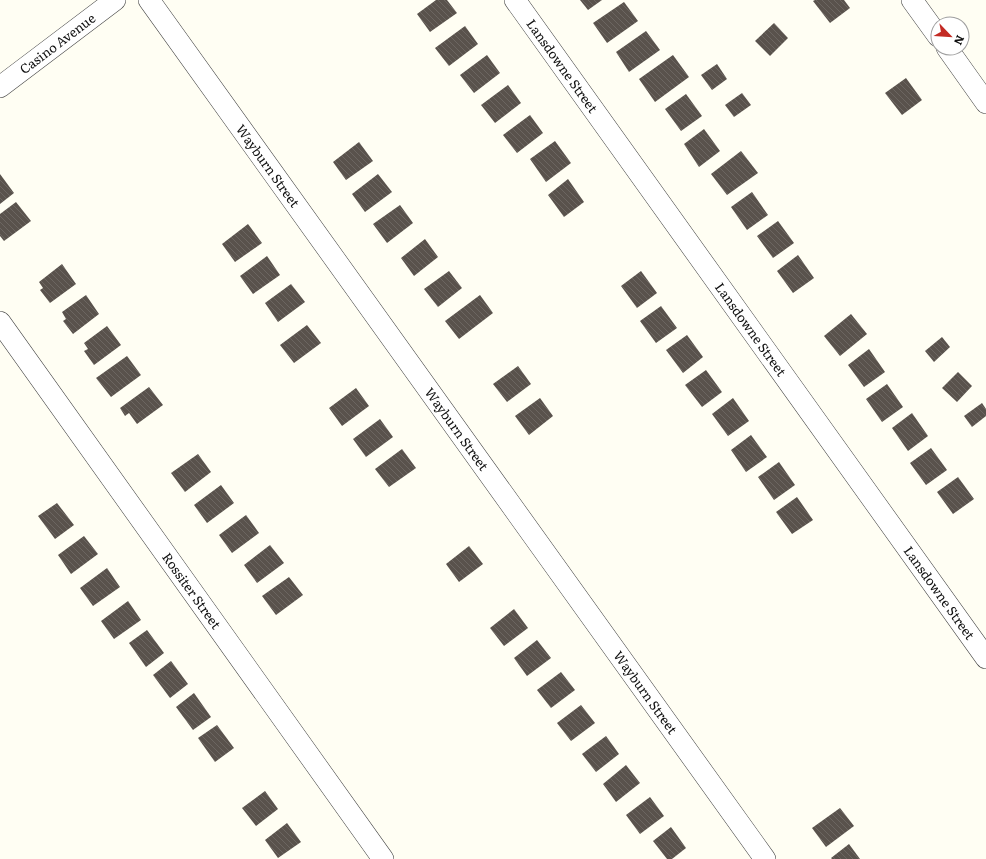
<svg xmlns="http://www.w3.org/2000/svg" width="986" height="859" font-family="Literata,serif">
<style>
.building{fill:url(#building-back-hatch)}
.lines{fill:none;stroke-linecap:round;stroke-linejoin:round}
.street-casing{stroke:#434343;stroke-width:22}
.street{stroke:#fff;stroke-width:21}
.labels{text-anchor:middle;stroke-width:4;stroke-linejoin:round;paint-order:stroke}
.street-label{font-size:13px;fill:#101010;stroke:#fff}
</style>
<defs>
<pattern id="building-back-hatch" width="6" height="6" patternUnits="userSpaceOnUse"><rect width="6" height="6" fill="#59524c"/><path d="M-1 5l2 2M0 0l6 6M5-1l2 2" fill="none" stroke="#6c6661"/></pattern>
</defs>
<rect width="100%" height="100%" fill="#fffef3"/>
<g class="building">
<path d="M436,0H447L457,13L430,32L417,14Z"/>
<path d="M580,0H602L588,10Z"/>
<path d="M815,0H844L850,8L830,23L813,1Z"/>
<path d="M624,2L638,21L607,43L593,23Z"/>
<path d="M774,23L788,38L770,56L755,41Z"/>
<path d="M465,26L478,44L449,66L435,48Z"/>
<path d="M646,31L660,50L629,72L616,52Z"/>
<path d="M487,55L500,73L474,93L460,75Z"/>
<path d="M673,55L689,77L655,102L639,79Z"/>
<path d="M717,64L727,79L712,90L701,75Z"/>
<path d="M906,78L922,100L902,115L885,93Z"/>
<path d="M508,85L521,103L495,123L481,105Z"/>
<path d="M742,93L751,105L734,117L725,105Z"/>
<path d="M686,94L702,116L681,131L665,109Z"/>
<path d="M530,115L543,133L517,153L503,135Z"/>
<path d="M704,129L720,151L699,167L684,144Z"/>
<path d="M555,141L571,163L546,182L530,159Z"/>
<path d="M359,142L373,161L346,180L333,162Z"/>
<path d="M741,151L758,173L727,195L711,174Z"/>
<path d="M0,174L14,193L0,204Z"/>
<path d="M378,174L392,192L365,212L352,194Z"/>
<path d="M568,179L584,202L564,217L548,195Z"/>
<path d="M752,192L768,215L747,230L731,207Z"/>
<path d="M16,202L31,221L4,241L0,236V214Z"/>
<path d="M400,205L413,223L387,243L373,224Z"/>
<path d="M778,221L794,243L773,258L757,236Z"/>
<path d="M248,224L262,243L235,262L222,244Z"/>
<path d="M425,239L438,257L414,276L401,258Z"/>
<path d="M798,255L814,278L793,293L777,271Z"/>
<path d="M267,256L280,275L253,294L240,276Z"/>
<path d="M62,264L76,284L50,303L40,290L43,288L39,282Z"/>
<path d="M449,271L462,288L438,307L424,289Z"/>
<path d="M641,271L657,293L637,308L621,286Z"/>
<path d="M291,284L305,302L278,322L265,303Z"/>
<path d="M86,295L99,314L73,334L63,321L66,319L62,312Z"/>
<path d="M480,295L493,313L459,339L445,321Z"/>
<path d="M661,306L677,328L656,343L640,321Z"/>
<path d="M851,314L867,334L840,356L824,336Z"/>
<path d="M307,325L321,343L294,363L280,345Z"/>
<path d="M107,326L121,345L94,365L84,351L88,349L84,343Z"/>
<path d="M687,335L703,357L683,373L666,350Z"/>
<path d="M942,337L950,347L934,362L925,351Z"/>
<path d="M869,349L885,372L864,387L848,365Z"/>
<path d="M127,356L141,375L111,397L96,378Z"/>
<path d="M518,366L531,384L507,402L493,384Z"/>
<path d="M706,370L722,392L702,407L685,385Z"/>
<path d="M958,372L972,386L957,402L942,388Z"/>
<path d="M887,384L903,407L882,422L866,399Z"/>
<path d="M149,387L163,405L137,424L129,413L125,416L120,408Z"/>
<path d="M356,388L369,406L342,426L329,408Z"/>
<path d="M540,398L553,416L529,435L515,416Z"/>
<path d="M733,398L749,421L728,436L712,414Z"/>
<path d="M982,403L986,409V416L972,427L964,416Z"/>
<path d="M912,413L928,436L908,451L892,428Z"/>
<path d="M380,419L393,437L366,457L353,439Z"/>
<path d="M751,435L767,457L746,472L731,450Z"/>
<path d="M931,448L947,470L926,485L910,463Z"/>
<path d="M402,449L416,468L389,487L375,469Z"/>
<path d="M198,454L211,472L185,492L171,473Z"/>
<path d="M779,462L795,485L774,500L758,477Z"/>
<path d="M958,477L974,499L953,514L937,492Z"/>
<path d="M221,485L234,503L207,523L194,505Z"/>
<path d="M797,497L813,520L792,534L776,512Z"/>
<path d="M57,503L74,525L55,539L38,516Z"/>
<path d="M246,515L259,533L232,553L219,535Z"/>
<path d="M84,536L98,554L71,574L58,555Z"/>
<path d="M270,545L284,563L257,583L244,565Z"/>
<path d="M469,546L483,564L459,582L446,564Z"/>
<path d="M107,568L120,587L93,606L80,588Z"/>
<path d="M289,577L303,595L276,615L262,596Z"/>
<path d="M128,601L141,620L114,639L101,621Z"/>
<path d="M514,609L528,628L504,646L490,628Z"/>
<path d="M147,630L164,653L146,667L129,643Z"/>
<path d="M537,640L551,658L527,676L514,658Z"/>
<path d="M171,661L188,684L170,698L153,675Z"/>
<path d="M561,672L575,690L551,708L537,690Z"/>
<path d="M194,693L211,717L193,730L176,707Z"/>
<path d="M581,705L595,723L571,741L557,723Z"/>
<path d="M217,725L234,748L215,762L198,738Z"/>
<path d="M606,736L619,754L596,772L582,754Z"/>
<path d="M626,765L640,783L616,802L603,784Z"/>
<path d="M265,791L278,809L256,826L242,808Z"/>
<path d="M650,797L664,816L640,834L626,815Z"/>
<path d="M840,808L854,826L826,847L812,828Z"/>
<path d="M287,823L301,842L278,858L265,840Z"/>
<path d="M671,827L686,848L672,859H667L653,841Z"/>
<path d="M849,844L860,859H832L831,858Z"/>
</g>
<g class="lines">
<g class="street-casing">
<g id="street">
<path id="s1" d="M149,0L765,859"/>
<path id="s2" d="M515,0L986,658"/>
<path d="M912,0L938,36"/>
<path d="M947,48L986,103"/>
<path id="s3" d="M0,87L115,0"/>
<path id="s4" d="M0,322L383,859"/>
</g>
</g>
<use href="#street" class="street"/>
</g>
<g class="labels">
<g class="street-label">
<text dy="5" stroke="none"><textPath href="#s3" startOffset="72">Casino Avenue</textPath></text>
<text dy="5" stroke="none"><textPath href="#s2" startOffset="81">Lansdowne Street</textPath></text>
<text dy="5" stroke="none"><textPath href="#s1" startOffset="204">Wayburn Street</textPath></text>
<text dy="5" stroke="none"><textPath href="#s2" startOffset="405">Lansdowne Street</textPath></text>
<text dy="5" stroke="none"><textPath href="#s1" startOffset="528">Wayburn Street</textPath></text>
<text dy="5" stroke="none"><textPath href="#s4" startOffset="330">Rossiter Street</textPath></text>
<text dy="5" stroke="none"><textPath href="#s2" startOffset="729">Lansdowne Street</textPath></text>
<text dy="5" stroke="none"><textPath href="#s1" startOffset="852">Wayburn Street</textPath></text>
</g>
</g>
<g transform="translate(950 36) rotate(115)"><circle r="19" fill="#ffffff" stroke="#9f9f9f"/>
<path d="M0-3L7 15L0 10L-7 15Z" fill="#c32b24"/>
<text y="-6" font-size="11" font-weight="bold" text-anchor="middle" fill="#101010">N</text>
</g>
</svg>
